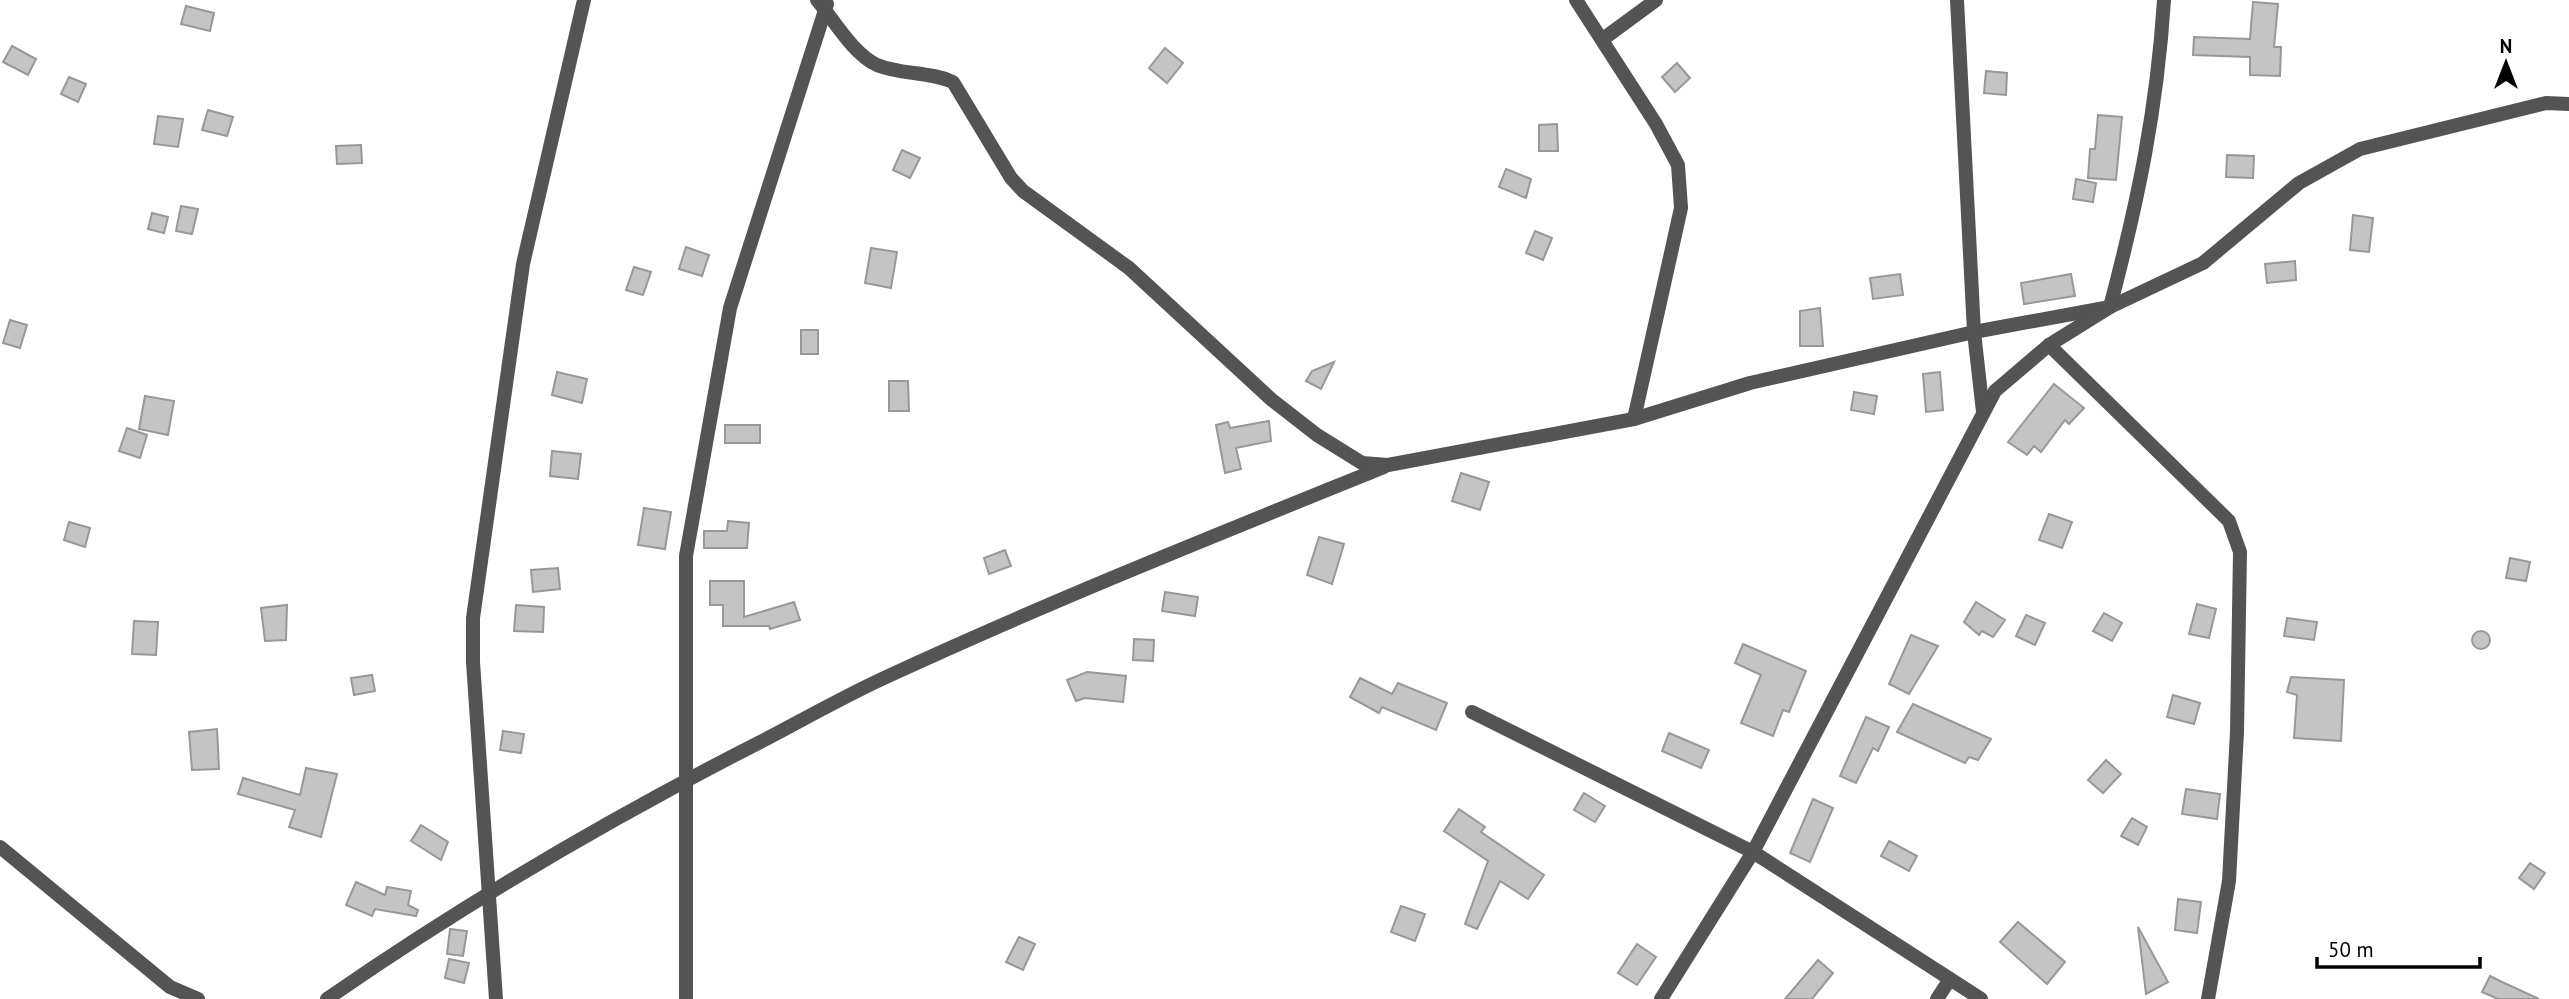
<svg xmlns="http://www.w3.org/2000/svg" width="2569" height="999" font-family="'PT Sans',sans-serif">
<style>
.building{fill:#c4c4c4;stroke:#989898;stroke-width:2}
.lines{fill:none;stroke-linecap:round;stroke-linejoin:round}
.minor{stroke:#545454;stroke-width:14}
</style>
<rect width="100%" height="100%" fill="#fff"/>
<g class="building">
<path d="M2253,2L2278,4L2274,47H2281L2280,76L2250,75V57L2193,55L2194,37L2250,39Z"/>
<path d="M186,6L214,13L210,31L181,24Z"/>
<path d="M12,46L36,59L28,75L3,62Z"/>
<path d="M1165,48L1183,63L1167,83L1149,68Z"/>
<path d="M1677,63L1690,78L1675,92L1662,77Z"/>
<path d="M1986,71L2007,73L2006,95L1984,93Z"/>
<path d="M69,77L86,84L78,102L61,94Z"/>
<path d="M208,110L233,117L227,136L202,130Z"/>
<path d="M2098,115L2122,117L2116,180L2088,178L2090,149H2095Z"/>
<path d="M158,116L183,119L178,147L154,144Z"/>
<path d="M1557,124L1558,151H1539V125Z"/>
<path d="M361,145L362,163L337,164L336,146Z"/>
<path d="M902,150L920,158L910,178L893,170Z"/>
<path d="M2227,155L2254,156L2253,178L2226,177Z"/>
<path d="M1506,169L1531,179L1526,198L1499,187Z"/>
<path d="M2076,179L2096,183L2093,202L2073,199Z"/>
<path d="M181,206L198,209L192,234L176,231Z"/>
<path d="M152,213L168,217L164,233L148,229Z"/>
<path d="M2353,215L2373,218L2369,252L2350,250Z"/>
<path d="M1535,231L1552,238L1543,260L1526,253Z"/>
<path d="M686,247L709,255L702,276L679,269Z"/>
<path d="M871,248L897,252L891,288L865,283Z"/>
<path d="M2295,261L2296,280L2267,283L2265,264Z"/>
<path d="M634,267L651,272L643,295L626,290Z"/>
<path d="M1900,274L1903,295L1873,299L1870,278Z"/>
<path d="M2071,274L2075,296L2024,304L2021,283Z"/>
<path d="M1820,308L1823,346H1800V311Z"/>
<path d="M10,320L27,325L20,348L3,343Z"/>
<rect x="801" y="330" width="17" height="24"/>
<path d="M1334,362L1321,389L1306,381L1312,371Z"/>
<path d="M557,372L587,379L582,403L552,395Z"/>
<path d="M1940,372L1943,410L1926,412L1923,374Z"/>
<path d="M889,381H908L909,411H889Z"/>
<path d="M2054,384L2084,408L2069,424L2065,420L2041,452L2034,446L2027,455L2008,442Z"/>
<path d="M1854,392L1877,396L1874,414L1851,410Z"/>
<path d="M145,396L174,401L168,435L139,429Z"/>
<path d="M1269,421L1271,441L1236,448L1241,469L1225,473L1216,425L1228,422L1230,428Z"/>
<rect x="725" y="425" width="35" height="18"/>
<path d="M127,428L147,435L140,458L119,451Z"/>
<path d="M552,451L581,454L578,479L550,476Z"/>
<path d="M1461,473L1489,482L1480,510L1452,501Z"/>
<path d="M644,508L671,512L665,549L638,545Z"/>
<path d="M2049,514L2072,522L2062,548L2039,540Z"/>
<path d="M728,521L749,523L747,548H704V531H727Z"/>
<path d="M69,522L90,528L85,547L64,540Z"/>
<path d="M1319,537L1344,544L1332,584L1307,575Z"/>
<path d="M1005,550L1011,566L989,574L984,558Z"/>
<path d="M2510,558L2530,562L2526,581L2506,578Z"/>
<path d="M558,568L560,589L533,592L531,570Z"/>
<path d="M710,581H744V617L794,602L800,620L770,629L769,626H723V605H710Z"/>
<path d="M1165,592L1198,597L1195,616L1162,611Z"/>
<path d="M1976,602L2005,620L1993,637L1982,631L1979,635L1964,622Z"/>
<path d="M2197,604L2216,609L2209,638L2189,634Z"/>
<path d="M287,605L286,640L265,641L261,608Z"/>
<path d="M516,605L544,607L543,632L514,631Z"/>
<path d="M2104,613L2122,623L2112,641L2093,631Z"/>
<path d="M2026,615L2045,623L2035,645L2016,636Z"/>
<path d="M2287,618L2317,622L2314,640L2284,636Z"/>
<path d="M134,621L158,622L156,655L132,654Z"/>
<circle cx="2481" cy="640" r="9"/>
<path d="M1911,635L1938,646L1909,694L1889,684Z"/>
<path d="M1134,639L1154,640L1153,661L1133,660Z"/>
<path d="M1743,644L1806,671L1789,712L1783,710L1773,736L1741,723L1761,675L1735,663Z"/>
<path d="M1087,672L1126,676L1123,702L1085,698L1076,701L1067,680Z"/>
<path d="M372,675L375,691L354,695L351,678Z"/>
<path d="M2291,677L2344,680L2341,741L2294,738L2297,695L2287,692Z"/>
<path d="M1360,678L1392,694L1398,683L1447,703L1436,730L1382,707L1379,713L1350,697Z"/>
<path d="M2173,695L2200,703L2194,724L2167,717Z"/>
<path d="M1913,704L1991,739L1978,760L1969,757L1965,763L1897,732Z"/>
<path d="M1866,717L1889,727L1878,751L1873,748L1856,783L1840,776Z"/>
<path d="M217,729L219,769L192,770L189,732Z"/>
<path d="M503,731L524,734L521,753L500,750Z"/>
<path d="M1669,733L1709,750L1701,768L1662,751Z"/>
<path d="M2106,760L2121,774L2103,793L2088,780Z"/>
<path d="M306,768L337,774L321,837L289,827L295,810L238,794L243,778L300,795Z"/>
<path d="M2186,789L2220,794L2217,819L2182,814Z"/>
<path d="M1584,793L1605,806L1595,822L1574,810Z"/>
<path d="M1813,799L1833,808L1810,862L1790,853Z"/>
<path d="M1459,809L1485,827L1481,832L1544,875L1528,899L1500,881L1477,929L1465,924L1488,861L1444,831Z"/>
<path d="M2132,818L2147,827L2138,845L2121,836Z"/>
<path d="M421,825L448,842L441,860L411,841Z"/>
<path d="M1889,841L1917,856L1909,871L1881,856Z"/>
<path d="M2530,863L2545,873L2534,889L2519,878Z"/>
<path d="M356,882L385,895L387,887L411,891L408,905L418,910L416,916L375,909L372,916L346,905Z"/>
<path d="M2178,899L2201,902L2197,933L2175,930Z"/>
<path d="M1401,906L1425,914L1415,941L1391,932Z"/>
<path d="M2018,922L2065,962L2047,984L2000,942Z"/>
<path d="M2138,927L2168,982L2146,994Z"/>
<path d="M450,929L467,931L463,956L447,954Z"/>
<path d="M1019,937L1035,944L1023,970L1006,962Z"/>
<path d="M1637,944L1656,957L1637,985L1618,973Z"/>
<path d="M449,959L469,963L464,983L445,978Z"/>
<path d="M1818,960L1833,973L1812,999H1785Z"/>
<path d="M2490,976L2500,981L2539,999H2498L2482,992Z"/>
</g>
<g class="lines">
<g class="minor">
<path d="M817,0C834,20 853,54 877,65C901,75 929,71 953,82L1011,178L1023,191L1129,268L1272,400L1317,435L1362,463L1388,465L1634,419L1750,383L1974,332L2110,307L2203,263L2299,183L2360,149L2546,103L2569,104"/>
<path d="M1576,0L1656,124L1678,165L1681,208L1634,419"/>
<path d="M1957,0L1974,332L1983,412"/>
<path d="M1603,39L1656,0"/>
<path d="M2049,345L2229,521L2240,552L2237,732L2229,881L2208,999"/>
<path d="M1472,712L1753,852L1981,999"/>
<path d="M0,847L170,987L198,999"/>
<path d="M327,999C467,902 616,815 768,738C806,718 845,696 884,678C1048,602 1216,535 1384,467"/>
<path d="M496,999L473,662V618L523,264L584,0"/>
<path d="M686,999V556L730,308L827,4"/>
<path d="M1661,999L1753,852L1995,391L2049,345L2110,307C2138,201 2157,110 2164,0"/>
<path d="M1937,999L1950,979"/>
</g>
</g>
<g transform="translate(2506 63)" stroke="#ffffff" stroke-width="5" paint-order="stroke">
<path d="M0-5L12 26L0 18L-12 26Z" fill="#000000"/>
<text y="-10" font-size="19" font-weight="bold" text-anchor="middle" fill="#000000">N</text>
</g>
<path d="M2317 957v10h163v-10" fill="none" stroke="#000000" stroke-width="3.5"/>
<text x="2328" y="957" font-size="21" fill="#000000" stroke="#ffffff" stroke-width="5" paint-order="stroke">50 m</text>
</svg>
